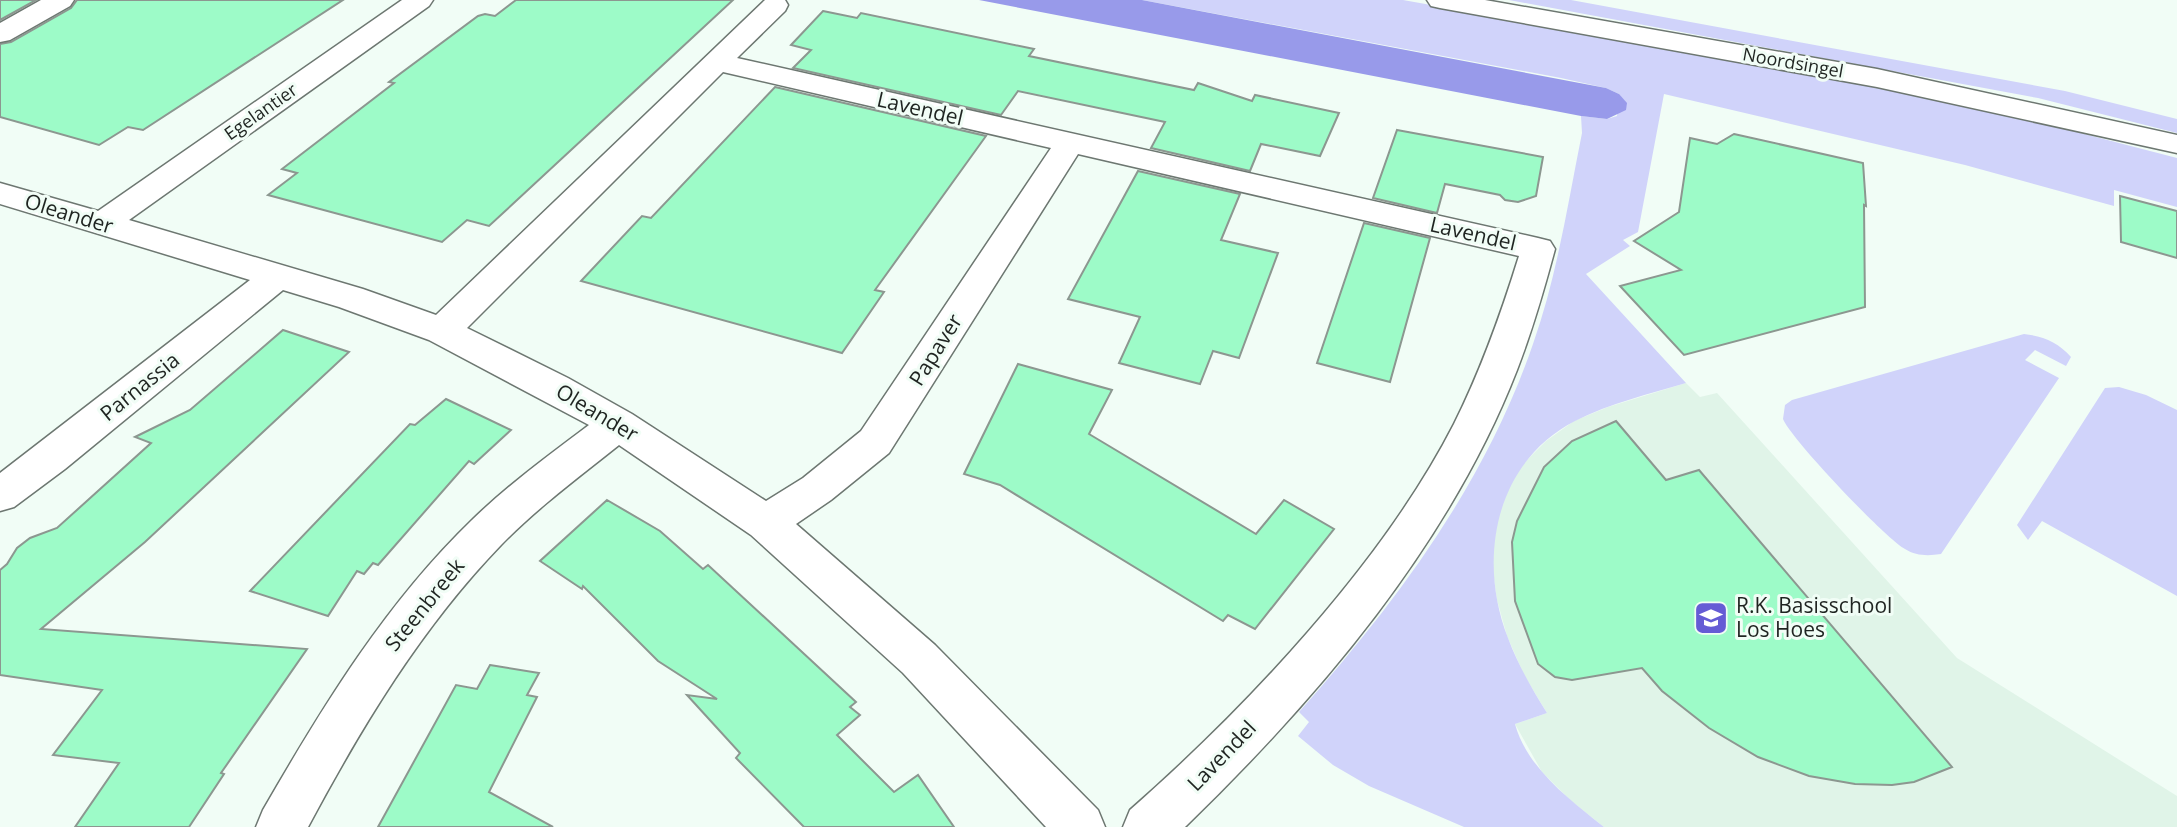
<svg xmlns="http://www.w3.org/2000/svg" width="2177" height="827" font-family="'Open Sans',sans-serif">
<style>
.built{fill:#e0f4e8}
.green{fill:#d0d3fa}
.water{fill:#989aea}
.building{fill:#9dfbc8;stroke:#8c9790;stroke-width:2}
.lines{fill:none;stroke-linecap:round;stroke-linejoin:round}
.minor-casing{stroke:#6d7771;stroke-width:3}
.primary-casing{stroke:#6d7771;stroke-width:3}
.minor{fill:#fff;fill-rule:evenodd}
.primary{fill:#fff;fill-rule:evenodd}
.labels{text-anchor:middle;stroke-width:6;stroke-linejoin:round;paint-order:stroke}
.far-street-label{font-size:18px;fill:#1f2421;stroke:#f1fdf6}
.street-label{font-size:21px;fill:#1f2421;stroke:#f1fdf6}
.poi-label{font-size:21px;fill:#1f2421;stroke:#f1fdf6;text-anchor:start}
</style>
<rect width="100%" height="100%" fill="#f1fdf6"/>
<path class="built" d="M1686,383L1700,397L1717,393L1957,658L2177,796V827H1604L1570,800L1542,772L1515,724L1547,713L1524,675L1507,636L1497,600L1492,565L1495,527L1505,494L1522,465L1546,441L1574,421L1608,407Z"/>
<g class="green">
<path d="M1142,0H1403L1824,75L2042,123L2177,158V207L2114,190V206L1965,165L1664,94L1638,232L1623,240L1630,246L1586,274L1686,383C1650,394 1610,403 1575,421C1495,462 1477,559 1508,638C1518,665 1532,689 1547,713L1515,724C1527,768 1570,800 1604,827H1464L1369,786L1333,765L1298,736L1309,722L1299,712C1396,603 1485,484 1533,344C1557,276 1568,203 1582,133L1581,116L1607,119L1617,116L1619,94L1606,88L1561,78Z"/>
<path d="M1509,0H1571L2065,91L2177,119V133L2038,98Z"/>
<path d="M2024,334C2043,336 2058,342 2071,357L2066,366L2035,350L2025,360L2059,378L1941,554C1928,556 1916,556 1905,549C1885,538 1791,439 1783,419L1785,405L1792,400Z"/>
<path d="M2119,387L2146,395L2177,410V596L2042,521L2028,540L2017,525L2105,388Z"/>
</g>
<path class="water" d="M979,0H1142L1606,88L1619,94L1627,103L1626,110L1607,119L1581,116Z"/>
<g class="building">
<path d="M0,0H36L0,20Z"/>
<path d="M77,0H343L143,130L128,127L99,145L0,117V44L11,42L71,8Z"/>
<path d="M516,0H733L489,226L467,220L442,242L268,195L297,173L282,169L394,83L389,82L478,16L485,14L495,16Z"/>
<path d="M823,11L857,18L861,13L1034,49L1029,56L1194,90L1198,83L1252,101L1255,95L1339,113L1320,156L1261,144L1250,171L1151,148L1165,122L1018,91L1001,115L793,68L811,50L791,45Z"/>
<path d="M775,87L986,136L875,290L884,292L842,353L581,281L642,216L651,218Z"/>
<path d="M1397,130L1543,157L1536,196L1518,202L1505,200L1500,195L1445,184L1437,213L1373,198Z"/>
<path d="M1734,134L1863,163L1866,206L1864,205L1865,307L1684,355L1620,286L1681,270L1634,241L1679,212L1690,138L1717,144Z"/>
<path d="M1138,171L1240,194L1221,240L1278,253L1239,358L1213,351L1200,384L1119,363L1140,317L1068,299Z"/>
<path d="M2120,196L2177,211V258L2121,242Z"/>
<path d="M1364,223L1430,238L1390,382L1317,363Z"/>
<path d="M283,330L349,352L145,542L41,629L307,649L221,773L224,774L189,827H75L119,763L53,755L102,690L0,675V570L7,564L17,548L30,538L57,528L151,443L135,437L190,410Z"/>
<path d="M1018,364L1112,390L1089,434L1256,534L1284,500L1334,529L1255,629L1228,615L1223,621L1000,485L964,474Z"/>
<path d="M446,399L511,430L474,464L469,461L378,565L373,563L364,574L357,571L328,616L250,591L410,424L415,425Z"/>
<path d="M1616,421L1666,480L1699,470L1952,767L1914,782L1892,785L1855,784L1809,776L1758,757L1709,728L1662,691L1642,668L1572,680L1555,677L1538,664L1515,601L1512,542L1517,521L1544,467L1572,441Z"/>
<path d="M607,500L660,531L703,569L708,565L856,702L850,707L860,715L837,735L894,792L918,775L954,827H804L736,758L740,753L687,695L717,699L658,661L583,586L582,589L540,561Z"/>
<path d="M490,665L539,673L527,695L537,697L489,792L553,827H378L456,685L477,689Z"/>
</g>
<g class="lines">
<g class="minor-casing">
<g id="minor">
<path d="M41,0H74L70,6L10,40L0,42V23Z"/>
<path d="M402,0H433L429,6L129,220L363,289L436,315L765,0H785L788,5L785,11L737,58L1538,238L1550,241L1555,249C1544,290 1532,331 1517,370C1449,545 1318,698 1185,827H1123L1130,810C1247,707 1383,563 1454,424C1481,370 1501,314 1519,256L1078,154L889,453L831,500L796,524L935,645L1098,810L1105,827H1046L903,673L751,535L619,445C579,477 537,508 501,545C421,628 362,726 308,827H256L263,810C323,706 386,603 472,520C508,485 549,455 589,425L429,340L339,307L283,290L65,469L14,507L0,511V473L250,280L0,204V183L98,211ZM723,72L1051,148L861,431L803,478L766,501L632,414L568,378L467,328Z"/>
</g>
</g>
<g class="primary-casing">
<path id="primary" d="M1427,0H1485L1877,69L2177,135V153L1877,87L1440,8L1431,6Z"/>
</g>
<use href="#minor" class="minor"/>
<use href="#primary" class="primary"/>
</g>
<defs>
<g id="school-square" transform="scale(1.75)"><rect x="-9" y="-9" width="18" height="18" rx="4" fill="#655cd5" stroke="#f1fdf6"/><path d="M0-5L7-2L0 1L-7-2ZM-4 1L0 2.5L4 1V4Q0 6-4 4Z" fill="#fff"/></g>
</defs>
<g fill-rule="evenodd">
<use href="#school-square" x="1711" y="618"/>
</g>
<g class="labels">
<g class="far-street-label">
<text transform="translate(1793 63) rotate(10)" y="6">Noordsingel</text>
<text transform="translate(261 112) rotate(-35)" y="6">Egelantier</text>
</g>
<g class="street-label">
<text transform="translate(920 109) rotate(13)" y="7">Lavendel</text>
<text transform="translate(69 214) rotate(17)" y="7">Oleander</text>
<text transform="translate(1473 234) rotate(13)" y="7">Lavendel</text>
<text transform="translate(936 350) rotate(-58)" y="7">Papaver</text>
<text transform="translate(140 387) rotate(-39)" y="7">Parnassia</text>
<text transform="translate(597 413) rotate(31)" y="7">Oleander</text>
<text transform="translate(425 605) rotate(-51)" y="7">Steenbreek</text>
<text transform="translate(1222 756) rotate(-46)" y="7">Lavendel</text>
</g>
<g class="poi-label">
<text x="1736" y="613">R.K. Basisschool<tspan x="1736" dy="24">Los Hoes</tspan></text>
</g>
</g>
</svg>
